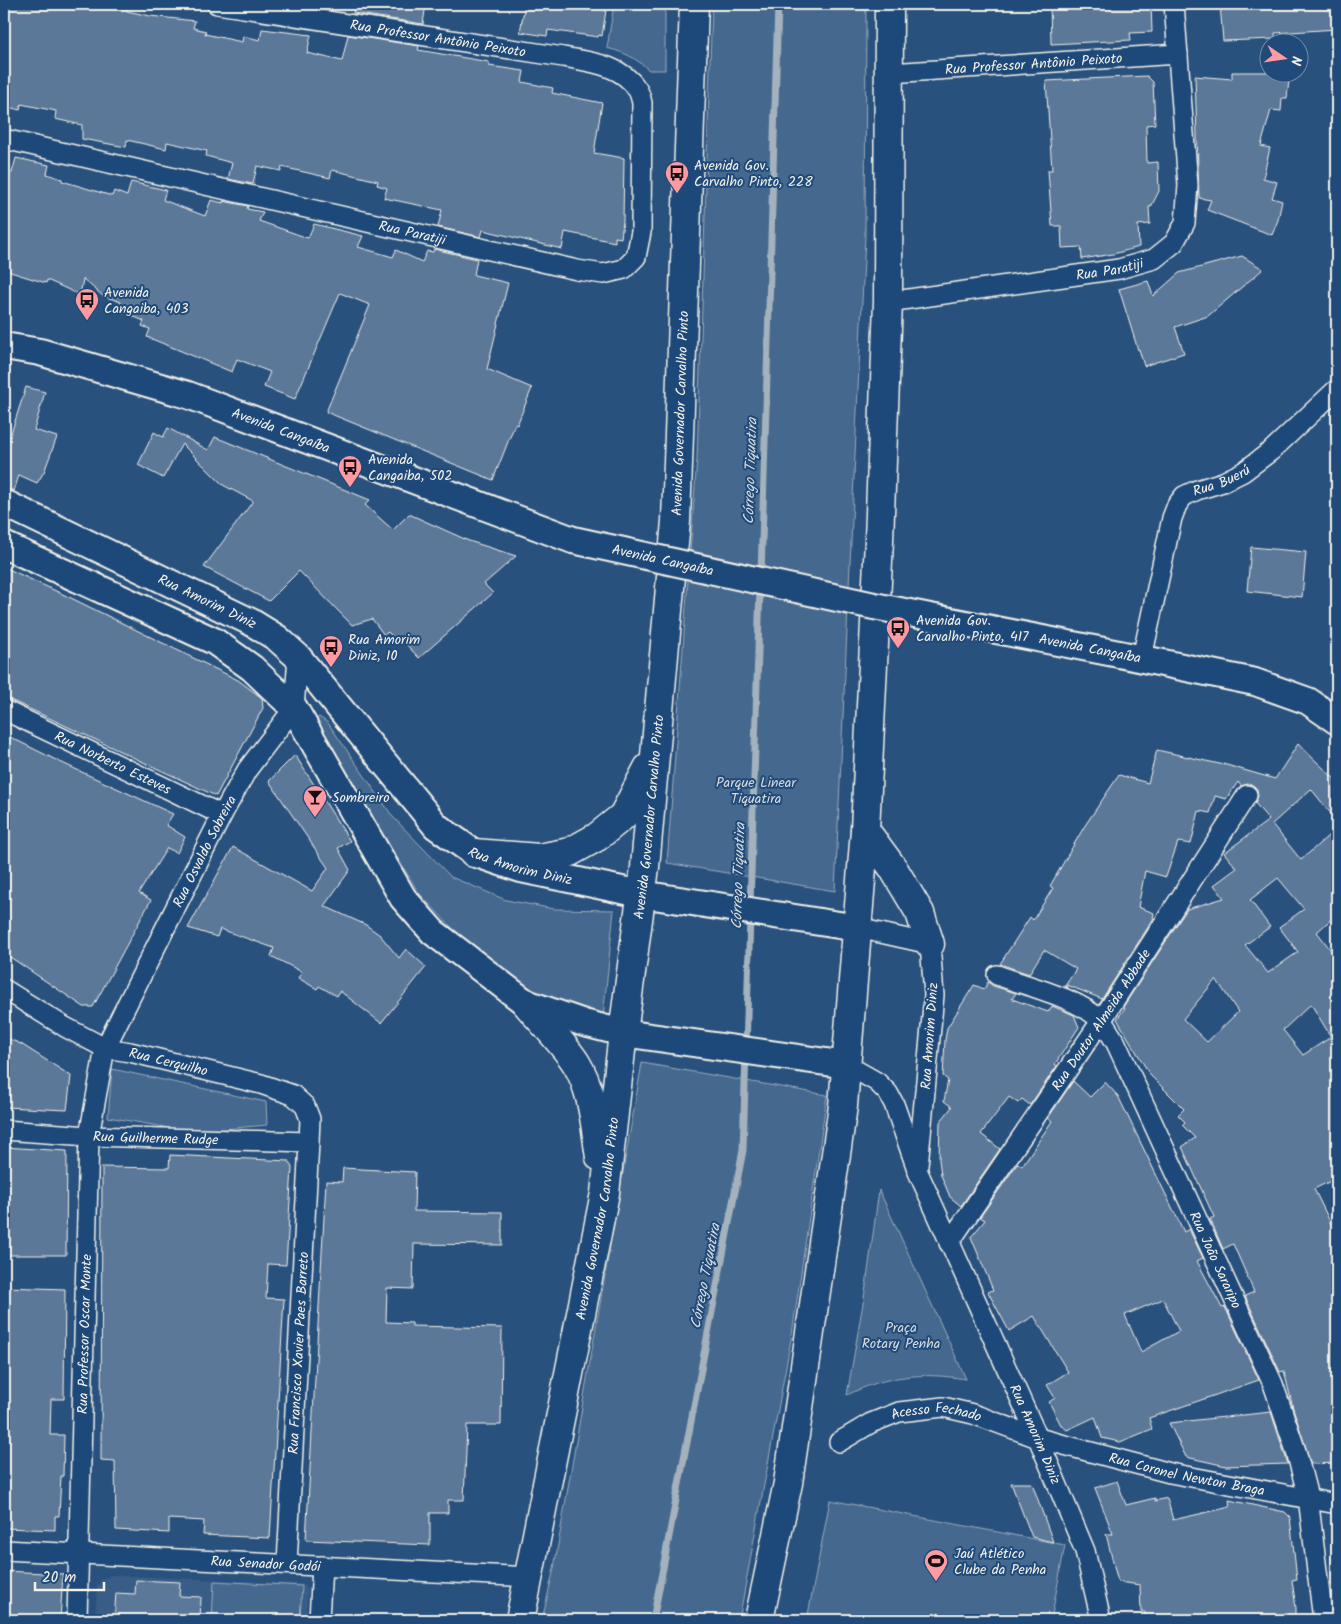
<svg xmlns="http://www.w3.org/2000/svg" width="1341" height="1624" font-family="Kalam,sans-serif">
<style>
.built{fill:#375d86}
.green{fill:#45688e;stroke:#9cacbb}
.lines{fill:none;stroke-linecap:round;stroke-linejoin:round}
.stream{stroke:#a4b2be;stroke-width:7}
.building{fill:#5b7899;stroke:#f4f1e8;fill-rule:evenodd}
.street-casing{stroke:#f4f1e8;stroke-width:22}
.secondary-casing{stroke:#f4f1e8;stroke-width:30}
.primary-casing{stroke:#f4f1e8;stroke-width:31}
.street{stroke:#1f4a7a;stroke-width:19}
.secondary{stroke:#1f4a7a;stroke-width:26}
.primary{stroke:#1f4a7a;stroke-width:28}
.secondary-bridge-casing{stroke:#f4f1e8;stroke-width:30;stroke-linecap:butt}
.secondary-bridge{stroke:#1f4a7a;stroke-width:26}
.labels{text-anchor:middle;stroke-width:4;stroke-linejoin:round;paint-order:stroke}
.street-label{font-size:14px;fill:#f4f1e8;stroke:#1f4a7a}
.poi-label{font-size:14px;fill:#f4f1e8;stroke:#1f4a7a;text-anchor:start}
.park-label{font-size:14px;fill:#dadcda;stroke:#1f4a7a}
.water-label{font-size:15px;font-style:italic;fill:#d9dcda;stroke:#1f4a7a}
</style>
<rect width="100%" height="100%" fill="#28517e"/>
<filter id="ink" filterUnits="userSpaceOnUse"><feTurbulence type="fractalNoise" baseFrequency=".02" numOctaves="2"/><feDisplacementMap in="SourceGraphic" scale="10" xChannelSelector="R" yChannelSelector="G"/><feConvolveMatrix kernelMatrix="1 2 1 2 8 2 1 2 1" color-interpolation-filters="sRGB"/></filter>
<g filter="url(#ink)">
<path class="built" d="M111,1575L302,1584L306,1587L308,1592L306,1620H95L97,1586L102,1579Z"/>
<g class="green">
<path d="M614,4H665V70H649C634,57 626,53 607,48Z"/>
<path d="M712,4H866L865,237L835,891L667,863L697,459Z"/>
<path d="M319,717L328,723L393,817L451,877L506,900L554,909L614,910L603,1018L584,1012L537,993L473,950L419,893L313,721Z"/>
<path d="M642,1063L827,1095L792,1334L739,1620H542L554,1568Z"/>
<path d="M112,1069L266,1102L267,1125L192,1132L108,1117Z"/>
<path d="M879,1190L886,1205L966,1379C920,1372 888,1375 847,1395L866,1286Z"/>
<path d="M830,1500L1065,1545L1051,1620H807Z"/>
<path d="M214,1581L302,1586L300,1620H212Z"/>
</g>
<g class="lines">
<g class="stream">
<path d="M761,576L778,4"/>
<path d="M750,906L760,587"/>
<path d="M653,1620L743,1150L750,917"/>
</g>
</g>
<g class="building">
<path d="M4,4H94L127,9V11L150,16L195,21L193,28L206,31L205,34L242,42L243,36L260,40L262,29L311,35L307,53L342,61L348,35L419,46L418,50L489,62V66L524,71L522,82L553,88L552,93L602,103L594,153L624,158L623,221L621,238L615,237V242L565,232L562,249L483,230L481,237L438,227L442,210L384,198L387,188L377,185L378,181L332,170L330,178L282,167L281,171L257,166L253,184L228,179L232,163L206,156L207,151L167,142L166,149L127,140L126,147L82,139V125L55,119L56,111L21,104L20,110L4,106Z"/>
<path d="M355,4H426L423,24L353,13Z"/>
<path d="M525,4H607L602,36L599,35L598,37L548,30L547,36L520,32Z"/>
<path d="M1050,4H1151L1152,32L1130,33L1131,40L1051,44Z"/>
<path d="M1220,4H1337V29L1275,33V39L1223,41Z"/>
<path d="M1232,72H1290L1287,98H1282L1281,111L1271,110L1261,146L1270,148L1263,178L1277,182L1272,198L1282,201L1278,220L1272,235L1207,210L1211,200L1199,198L1195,76L1232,79Z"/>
<path d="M1147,76L1153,82L1155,124L1146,125L1147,163L1158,162L1159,191L1151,207H1149L1150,224L1138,225L1139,247L1113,254L1082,259L1081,247L1062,248L1061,226H1052L1048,170H1052L1046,81Z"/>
<path d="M16,158L49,165L47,174L62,179V181L79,186L112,196L114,191L127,196L131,182L166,190L163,200L205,216L211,200L223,203V201L248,206L247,209L263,212L259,221L308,238L314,224L363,236L358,247L393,257L396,250L422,262L427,251L433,252L434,249L477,259L474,275L508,283L487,369L532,388L517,425L515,424L493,480L326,412L370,305L340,293L295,399L264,387L270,372L237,359L232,372L147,337L150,329L142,326L144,321L118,310L121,302L103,296L83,279L80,295L47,280L46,283L4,270V171L12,173Z"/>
<path d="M1242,256L1263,269L1208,316L1175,327L1184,353L1144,366L1139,349L1138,350L1119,289L1148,281L1153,296L1179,273Z"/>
<path d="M26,387L45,392L34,430L57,437L44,472L37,483L19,475L14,491L4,488V455Z"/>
<path d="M168,428L208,450L215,437L370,500L365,505L393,530L409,514L469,541L516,556L484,584L493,593L419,658L403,641L400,644L388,632L384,635L372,619L352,625L299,571L269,601L204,567L253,501L223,485L182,444L163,478L138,465L154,432L163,437Z"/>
<path d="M1251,547L1306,552L1302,597L1247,591Z"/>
<path d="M4,567L71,598L238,680L262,698L263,708L216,796L4,697Z"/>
<path d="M4,734L60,762L173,814L166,825L185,837L177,853L167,848L139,893L151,900L93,1007H84L4,953Z"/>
<path d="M1298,744L1337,781V821L1311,789L1272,824L1301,860L1337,828V914L1317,932L1337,958V1178L1314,1189L1337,1236V1463L1311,1464L1293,1408L1284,1371L1280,1372L1245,1296L1254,1292L1233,1244L1223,1249L1210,1219L1214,1217L1182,1147L1195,1138L1182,1125L1185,1122L1178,1115L1184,1109L1150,1075L1117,1019L1125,1008L1123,1007L1187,909L1224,898L1214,885L1237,868L1224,853L1269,820L1255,803L1258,796L1257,789L1253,785L1248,784L1241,786L1238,782L1226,799L1215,796L1210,813L1199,811L1191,844L1178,842L1166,877L1145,871L1138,907L1154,913L1153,918H1154L1102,999L1067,985L1068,988L1065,986L1076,969L1044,950L1029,974L1000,964L1030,917L1033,920L1053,888L1050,886L1084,827L1119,775L1148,783L1157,750L1224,765L1223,764L1275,779ZM1278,878L1304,909L1279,927L1298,952L1268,973L1245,945L1270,927L1250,900ZM1216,979L1238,1012L1207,1042L1183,1019ZM1311,1004L1331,1037L1303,1055L1283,1030Z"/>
<path d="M295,755L350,841L338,848L350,870L324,906L366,925L380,935L399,958L406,949L426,967L381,1023L340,991L337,996L319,986L317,989L298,978L302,972L271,956L274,948L220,929L217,937L188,928L233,847L312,891L328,868L269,781Z"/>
<path d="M988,982L993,986L1016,993L1012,999L1048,1012L1052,1006L1074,1015L1079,1027L1055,1064L1057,1066L1030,1105L1022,1099L1018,1103L1009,1097L981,1134L1000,1149L961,1206L950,1197L941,1175L939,1160L940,1122L952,1107L944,1101L948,1080L943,1076L945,1040L947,1028L974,985L984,989Z"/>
<path d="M4,1037L21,1044L71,1076L67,1110L4,1107Z"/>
<path d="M1073,1081L1090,1097L1105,1082L1118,1096L1184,1232L1189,1229L1203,1258L1197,1261L1222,1308L1225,1307L1259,1380L1149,1418L1152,1429L1120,1442L1102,1438L1095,1417L1067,1430L1061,1425L1049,1402L1055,1398L1047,1385L1068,1372L1034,1316L1009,1331L988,1292L993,1290L971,1237L985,1220L980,1217L1018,1163L1022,1166L1052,1121L1048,1118ZM1163,1299L1179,1331L1141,1352L1125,1315Z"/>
<path d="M4,1147L67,1151L66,1255H4Z"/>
<path d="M170,1155L289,1161L292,1168L286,1265L268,1264L266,1298L284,1299L270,1538L203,1535L204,1521L169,1519V1533L116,1530L115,1461L101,1460L102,1167L169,1168Z"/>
<path d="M343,1168L415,1172L414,1211L502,1212V1245L414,1244L413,1289L387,1288L386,1322L412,1323V1326L502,1328L501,1425H467L464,1500H448V1513H430V1545L306,1540L326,1181L342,1182Z"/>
<path d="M4,1287L65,1289L64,1399H51L50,1435H64L63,1476H61L59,1516H55V1530L4,1528Z"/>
<path d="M1271,1412L1288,1464L1226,1466L1186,1457L1169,1423Z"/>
<path d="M1117,1481L1126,1505L1155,1498V1501L1167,1498L1173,1520L1230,1507L1229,1500L1285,1512L1290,1517L1297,1579L1292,1580L1296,1608V1620H1145V1612H1141L1140,1585L1118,1582L1106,1534H1113L1095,1488Z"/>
<path d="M1011,1483H1032L1053,1542L1032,1537Z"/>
<path d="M4,1571L63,1574L60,1620H4Z"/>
<path d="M136,1580L180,1582L179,1596L201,1597L200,1620H114L116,1593L135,1594Z"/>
</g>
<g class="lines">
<g class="street-casing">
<g id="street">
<path id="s1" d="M890,73L1178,54"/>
<path id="s2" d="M4,139L577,270L603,274L624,269L636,257L641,232L642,103C641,99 640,93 637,89C621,64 589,62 563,57L217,4"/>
<path id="s3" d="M888,302L1119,269L1154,259L1174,243L1185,223L1188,185L1174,4"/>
<path id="s4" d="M1142,658L1172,518L1177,505L1184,496L1197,490L1223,482L1243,472L1271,451L1337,389"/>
<path id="s5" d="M4,710L222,815"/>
<path d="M858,928L930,944L934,995L918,1166"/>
<path id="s6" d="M997,975C1026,986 1079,998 1100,1020C1107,1026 1111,1036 1116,1043L1273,1384L1296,1451L1308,1497L1323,1620"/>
<path id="s7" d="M4,989L65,1027L105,1048L130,1052L261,1084L293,1095L305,1106L310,1119L309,1142L287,1564"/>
<path id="s8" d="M847,1065L877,1082L888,1093L894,1104L918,1172L1038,1438L1085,1551L1101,1620"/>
<path id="s9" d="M4,1130L89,1136L309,1142"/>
<path id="s10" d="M949,1243L1101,1021L1247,795"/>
<path id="s11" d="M839,1442L871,1423L899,1412L943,1407L973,1414L1038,1438L1170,1473L1337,1504"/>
<path id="s12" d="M4,1550L529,1577"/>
<path id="s13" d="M77,1620L89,1136L105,1048L222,815L247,770L294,708L298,657"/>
<path d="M319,1620L322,1566"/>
</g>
</g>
<g class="secondary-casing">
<g id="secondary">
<path id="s14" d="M4,346L40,352L188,395L573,540"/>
<path id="s15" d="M4,503L251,622L277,638L298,657L436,826L474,853L521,869L641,894L858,928"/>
<path d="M4,545L214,641L252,668L294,708L403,898L433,932L526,1003L584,1023L623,1033L847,1065"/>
<path d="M1119,654L1255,682L1308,701L1337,721"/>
</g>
</g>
<g class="primary-casing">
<g id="primary">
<path d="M865,830L893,868L920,913L930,944"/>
<path d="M474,853L539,858L570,852L597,837L623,816L648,768"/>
<path d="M526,1003C541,1021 563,1043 576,1063C593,1090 595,1126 600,1157"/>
<path id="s16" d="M520,1620L605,1193L623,1033L645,867L676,521L694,4"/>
<path d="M759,1620L788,1483L843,1106L865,830L879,540L888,302L889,4"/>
</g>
</g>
<use href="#street" class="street"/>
<use href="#secondary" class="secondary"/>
<use href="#primary" class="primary"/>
<g class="secondary-bridge-casing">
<g id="secondary-bridge">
<path id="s17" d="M573,540L874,606L1119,654"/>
</g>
</g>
<use href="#secondary-bridge" class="secondary-bridge"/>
</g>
</g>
<defs>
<g id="bus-pin" transform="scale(1.25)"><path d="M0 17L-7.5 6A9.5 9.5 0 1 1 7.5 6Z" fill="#ff9aa2" stroke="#1f4a7a"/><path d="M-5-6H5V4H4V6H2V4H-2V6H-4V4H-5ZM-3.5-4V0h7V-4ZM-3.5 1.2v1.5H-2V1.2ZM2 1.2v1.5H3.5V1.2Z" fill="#111"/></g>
<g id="bar-pin" transform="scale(1.25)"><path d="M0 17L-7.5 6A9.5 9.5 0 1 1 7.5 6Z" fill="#ff9aa2" stroke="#1f4a7a"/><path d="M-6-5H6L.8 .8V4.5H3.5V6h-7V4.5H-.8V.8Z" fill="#111"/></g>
<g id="stadium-pin" transform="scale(1.25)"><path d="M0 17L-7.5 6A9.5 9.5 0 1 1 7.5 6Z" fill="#ff9aa2" stroke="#1f4a7a"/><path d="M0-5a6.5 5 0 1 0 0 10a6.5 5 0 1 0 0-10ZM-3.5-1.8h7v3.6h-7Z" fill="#111"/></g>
</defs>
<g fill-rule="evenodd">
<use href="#bus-pin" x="677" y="173"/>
<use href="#bus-pin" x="87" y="300"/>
<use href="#bus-pin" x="350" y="467"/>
<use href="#bus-pin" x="898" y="628"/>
<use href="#bus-pin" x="331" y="647"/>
<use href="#bar-pin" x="315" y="797"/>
<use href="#stadium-pin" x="936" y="1561"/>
</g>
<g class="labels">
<g class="street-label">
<text transform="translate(438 38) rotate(9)" y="5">Rua Professor Antônio Peixoto</text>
<text dy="5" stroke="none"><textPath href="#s1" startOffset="144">Rua Professor Antônio Peixoto</textPath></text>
<text dy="5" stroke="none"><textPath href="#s2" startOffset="419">Rua Paratiji</textPath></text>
<text dy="5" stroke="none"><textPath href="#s3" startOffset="224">Rua Paratiji</textPath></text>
<text dy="5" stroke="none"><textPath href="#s16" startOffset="1219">Avenida Governador Carvalho Pinto</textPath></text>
<text dy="5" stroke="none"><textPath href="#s14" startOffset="290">Avenida Cangaíba</textPath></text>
<text dy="5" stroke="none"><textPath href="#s4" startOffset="209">Rua Buerú</textPath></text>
<text dy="5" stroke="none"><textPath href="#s17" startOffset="92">Avenida Cangaíba</textPath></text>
<text dy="5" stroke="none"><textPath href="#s15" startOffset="226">Rua Amorim Diniz</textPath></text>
<text transform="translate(1090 648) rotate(11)" y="5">Avenida Cangaíba</text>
<text dy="5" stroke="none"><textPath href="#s5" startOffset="121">Rua Norberto Esteves</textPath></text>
<text dy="5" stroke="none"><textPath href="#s16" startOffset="814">Avenida Governador Carvalho Pinto</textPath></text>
<text dy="5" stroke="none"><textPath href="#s13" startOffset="794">Rua Osvaldo Sobreira</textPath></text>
<text dy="5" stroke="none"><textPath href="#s15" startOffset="646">Rua Amorim Diniz</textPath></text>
<text dy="5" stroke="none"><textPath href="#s10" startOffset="270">Rua Doutor Almeida Abbade</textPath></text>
<text transform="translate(929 1036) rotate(-86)" y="5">Rua Amorim Diniz</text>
<text dy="5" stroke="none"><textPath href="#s7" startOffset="182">Rua Cerquilho</textPath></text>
<text dy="5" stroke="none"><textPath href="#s9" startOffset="152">Rua Guilherme Rudge</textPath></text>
<text dy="5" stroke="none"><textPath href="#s16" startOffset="409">Avenida Governador Carvalho Pinto</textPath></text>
<text dy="5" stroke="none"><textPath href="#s6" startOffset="380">Rua João Sararipo</textPath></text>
<text dy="5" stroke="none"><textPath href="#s13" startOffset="286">Rua Professor Oscar Monte</textPath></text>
<text transform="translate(298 1353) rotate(-87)" y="5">Rua Francisco Xavier Paes Barreto</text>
<text dy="5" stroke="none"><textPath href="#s11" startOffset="105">Acesso Fechado</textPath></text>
<text dy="5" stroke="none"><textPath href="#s8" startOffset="422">Rua Amorim Diniz</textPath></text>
<text dy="5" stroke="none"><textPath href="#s11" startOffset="365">Rua Coronel Newton Braga</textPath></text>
<text dy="5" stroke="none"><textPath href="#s12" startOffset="262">Rua Senador Godói</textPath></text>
</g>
<g class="poi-label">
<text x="694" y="170">Avenida Gov.<tspan x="694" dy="16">Carvalho Pinto, 228</tspan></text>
<text x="104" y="297">Avenida<tspan x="104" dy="16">Cangaiba, 403</tspan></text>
<text x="368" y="464">Avenida<tspan x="368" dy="16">Cangaiba, 502</tspan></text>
<text x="916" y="625">Avenida Gov.<tspan x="916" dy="16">Carvalho Pinto, 417</tspan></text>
<text x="348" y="644">Rua Amorim<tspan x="348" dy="16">Diniz, 10</tspan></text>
<text x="332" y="802">Sombreiro</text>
<text x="954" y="1558">Jaú Atlético<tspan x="954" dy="16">Clube da Penha</tspan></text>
</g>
<g class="park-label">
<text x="756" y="787">Parque Linear<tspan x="756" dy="16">Tiquatira</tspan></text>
<text x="901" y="1332">Praça<tspan x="901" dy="16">Rotary Penha</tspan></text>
</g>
<g class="water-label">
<text transform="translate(750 471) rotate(-88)" y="5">Córrego Tiquatira</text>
<text transform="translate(738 876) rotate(-88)" y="5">Córrego Tiquatira</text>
<text transform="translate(705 1276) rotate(-79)" y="5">Córrego Tiquatira</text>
</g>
</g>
<rect width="1341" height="1624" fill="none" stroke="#1f4a7a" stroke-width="20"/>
<rect x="10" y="10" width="1321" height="1604" fill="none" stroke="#f4f1e8" stroke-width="2" filter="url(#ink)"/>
<g transform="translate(1284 58) rotate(103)"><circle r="24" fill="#1f4a7a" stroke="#748da6"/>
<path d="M0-4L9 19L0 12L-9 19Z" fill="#ff9aa2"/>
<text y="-8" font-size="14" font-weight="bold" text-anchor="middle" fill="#f4f1e8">N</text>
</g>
<path d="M35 1582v8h69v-8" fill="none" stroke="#f4f1e8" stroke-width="2.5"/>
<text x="42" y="1582" font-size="15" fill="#f4f1e8" stroke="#1f4a7a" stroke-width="4" paint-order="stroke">20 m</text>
</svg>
